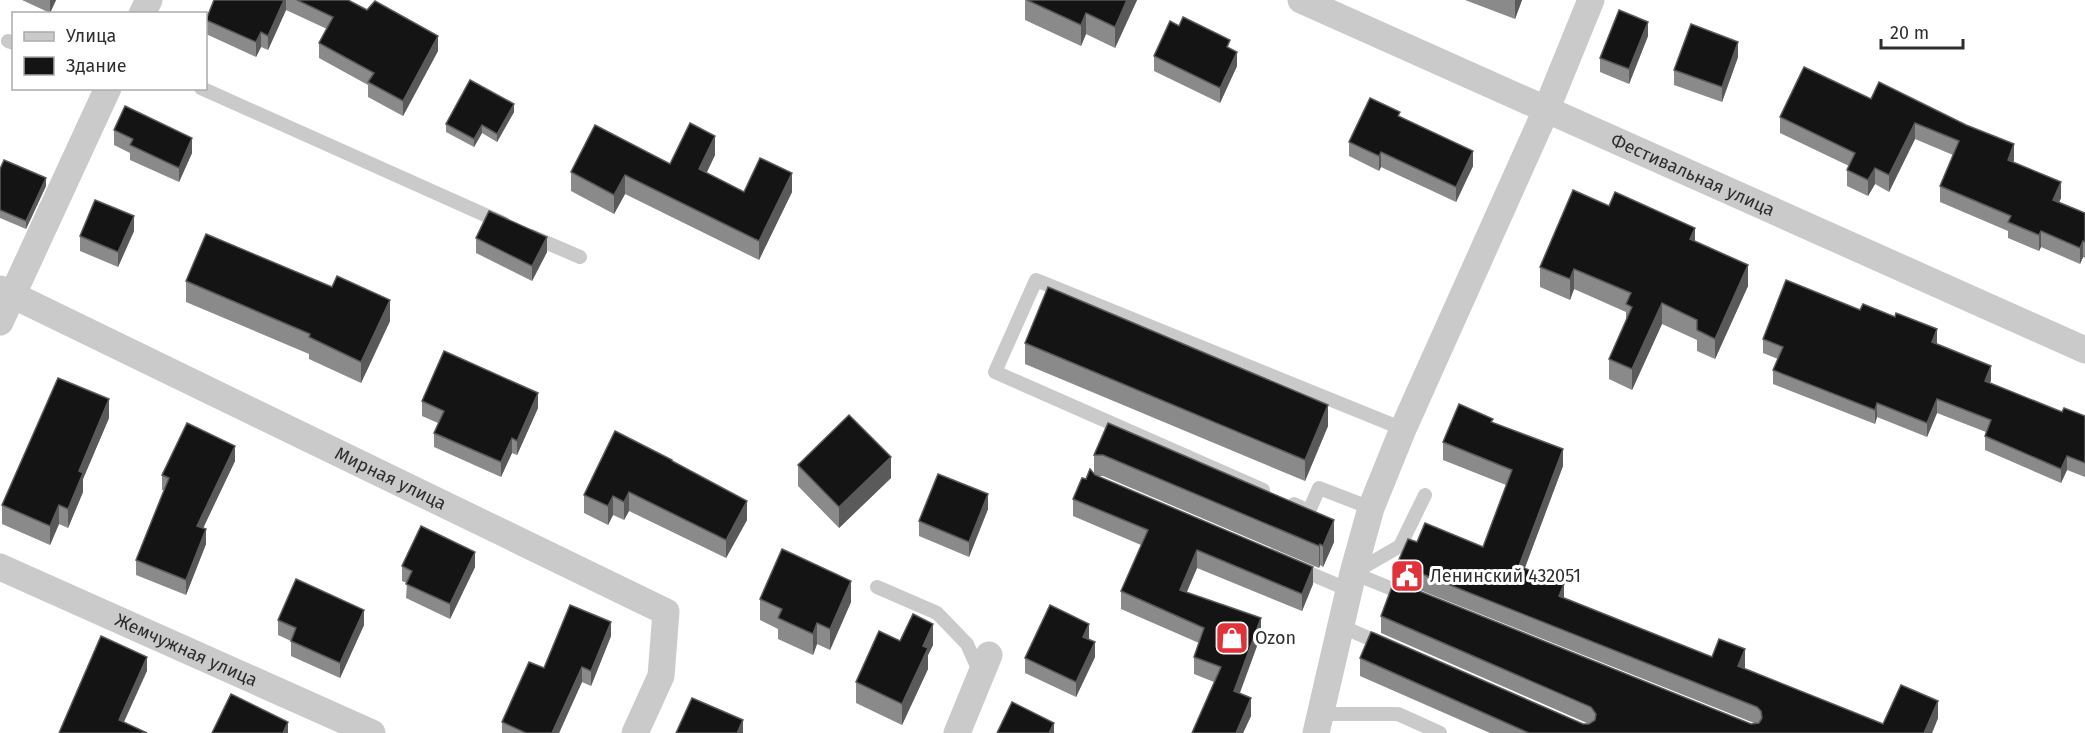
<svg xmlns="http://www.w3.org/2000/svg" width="2085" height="733" font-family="'Fira Sans',sans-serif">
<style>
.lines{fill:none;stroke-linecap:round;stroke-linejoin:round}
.service{stroke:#cacaca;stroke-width:14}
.minor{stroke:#cacaca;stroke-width:27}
.wall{fill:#8a8a8a}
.shaded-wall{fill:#5a5a5a}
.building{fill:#141414;stroke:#5a5a5a;stroke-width:1.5}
.labels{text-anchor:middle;stroke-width:6;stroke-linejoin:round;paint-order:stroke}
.street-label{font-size:18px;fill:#2d2d2d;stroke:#fff}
.poi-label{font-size:18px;fill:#2d2d2d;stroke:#fff;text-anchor:start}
</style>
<rect width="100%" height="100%" fill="#fff"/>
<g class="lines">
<g class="service">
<path d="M8,41L14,43"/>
<path d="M201,88L503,223"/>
<path d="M531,236L580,257"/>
<path d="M1263,490L995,372L1036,280L1403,429"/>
<path d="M1294,504L1309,511L1319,488L1371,508"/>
<path d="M1297,568L1349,590"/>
<path d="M1355,572L1400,546L1425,495"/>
<path d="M1353,573L1407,595"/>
<path d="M877,587L937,613L967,644L980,673"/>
<path d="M1341,626L1386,646"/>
<path d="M1321,714H1398L1440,733"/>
</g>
<g class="minor">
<path id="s1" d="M1301,0L2085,350"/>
<path d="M142,14L149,0"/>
<path id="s2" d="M0,289L666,612L661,676L635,733"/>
<path d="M0,322L108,88"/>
<path id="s3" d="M0,567L372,733"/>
<path d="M957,733L989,655"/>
<path d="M1316,733L1353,573L1371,508L1403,429L1547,108L1591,0"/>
</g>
</g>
<g class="wall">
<path d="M22,0H56L50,13Z"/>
<path d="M214,0H348L438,51L403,116L368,97V85L319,58V43L327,29L286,10L268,50L261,47L256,57L206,34V19Z"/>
<path d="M1025,0H1137L1115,48L1086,34L1081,46L1025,20Z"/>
<path d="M1465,0H1522L1515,19Z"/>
<path d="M1648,36L1629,84L1600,72V58Z"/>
<path d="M1230,48L1237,66L1220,103L1154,71V56Z"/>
<path d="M1738,57L1722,102L1674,85V70Z"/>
<path d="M1871,99L2014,160L2013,163L2061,198L2059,202L2085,213V258L2083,257L2080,264L2041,247L2039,251L2008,238V231L1940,202V186L1953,155L1915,139L1889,192L1875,184L1868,196L1847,186V170L1849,166L1780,133V117Z"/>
<path d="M514,112L497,142L482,133L474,147L446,132V124Z"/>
<path d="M1400,116L1473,166L1456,202L1381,167L1379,171L1349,156V142Z"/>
<path d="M114,130L192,153L179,182L130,160V153L114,145Z"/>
<path d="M715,155L706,173L744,192H792L759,260L625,194L614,214L571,191V172L670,164Z"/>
<path d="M0,169L46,186L26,229L0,218Z"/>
<path d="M1609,206L1695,241L1748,286L1715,359L1697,351V340L1662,324L1632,390L1609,379V359L1626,320V312L1574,289L1570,300L1540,287V267Z"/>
<path d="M134,231L118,267L80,251V236Z"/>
<path d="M476,238L547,252L532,281L476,253Z"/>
<path d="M186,281L390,321L361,383L309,359V354L186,302Z"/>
<path d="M1763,339L1937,343L1936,344L1991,380L1990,383L2062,412L2085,416V477L2067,470L2061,483L1985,450V436L1986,432L1937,413L1927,437L1877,417L1875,424L1773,384V370L1778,359L1763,353Z"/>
<path d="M1025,343L1328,426L1305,481L1025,364Z"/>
<path d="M422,401L538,408L517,455L512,453L501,477L434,447V433L438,423L422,416Z"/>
<path d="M109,418L83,479V492L68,528L59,524L50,545L2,524V505Z"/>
<path d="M1108,423L1334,542L1323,567L1320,565L1319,568L1103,476H1098L1313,584L1302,611L1197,568L1187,592L1261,635L1240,693L1251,716L1243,733H1192L1214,682L1194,674V657L1199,643L1121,609V591L1141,545L1073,516V499L1086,479L1094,474V455Z"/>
<path d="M1493,423L1563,466L1524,569L1564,598L1712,657L1745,667L1744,669L1883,724L1938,718L1932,733H1490L1360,676V658L1583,724H1589L1381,633V616L1751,724L1754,723L1397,581V564L1417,542L1483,547L1506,485L1443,460V442Z"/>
<path d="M235,461L203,528L206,544L186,595L136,575V560L164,490H162V475Z"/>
<path d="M672,462L747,520L726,558L629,511L624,520L613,515L608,525L584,513V495Z"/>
<path d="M798,465L891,478L839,528L798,486Z"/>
<path d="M988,509L969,557L919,536V521Z"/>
<path d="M402,566L475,567L450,619L406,598L407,583L402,581Z"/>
<path d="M760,599L851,602L830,650L817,644L813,655L778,639V629L760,620Z"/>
<path d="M278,620L364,625L340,678L291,656V641L278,635Z"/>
<path d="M611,636L591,686L582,682L559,733H502V722L544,668Z"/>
<path d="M1089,638L1095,657L1076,697L1025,673V658Z"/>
<path d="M900,641L933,645L928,655V669L902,725L856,703V682Z"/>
</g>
<g class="shaded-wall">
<path d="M50,0H56L50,13Z"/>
<path d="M284,0H286V10L268,50V36Z"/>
<path d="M1127,0H1137L1115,48V27Z"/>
<path d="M1515,0H1522L1515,19Z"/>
<path d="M1086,13V34L1081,46V25Z"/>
<path d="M1648,22V36L1629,84V69Z"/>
<path d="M261,32V47L256,57V42Z"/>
<path d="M438,36V51L403,116V101Z"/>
<path d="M1738,42V57L1722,102V87Z"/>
<path d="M1237,52V66L1220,103V88Z"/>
<path d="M514,104V112L497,142V134Z"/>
<path d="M1915,123V139L1889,192V175Z"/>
<path d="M482,125V133L474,147V139Z"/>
<path d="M715,136V155L699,189V169Z"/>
<path d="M192,138V153L179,182V168Z"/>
<path d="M2014,144V160L2008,176V160Z"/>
<path d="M1473,151V166L1456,202V187Z"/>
<path d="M1381,152V167L1379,171V156Z"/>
<path d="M1875,168V184L1868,196V180Z"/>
<path d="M792,173V192L759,260V241Z"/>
<path d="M625,175V194L614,214V195Z"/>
<path d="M46,178V186L26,229V221Z"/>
<path d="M2061,182V198L2053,216V200Z"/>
<path d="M134,216V231L118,267V252Z"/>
<path d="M1695,228V248L1690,239Z"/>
<path d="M2041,231V247L2039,251V235Z"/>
<path d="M547,237V252L532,281V266Z"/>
<path d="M2083,241V257L2080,264V248Z"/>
<path d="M1748,265V286L1715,359V339Z"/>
<path d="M1574,269V289L1570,300V279Z"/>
<path d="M390,300V321L361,383V362Z"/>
<path d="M1662,303V324L1632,390V369Z"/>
<path d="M1937,329V343L1932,356V342Z"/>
<path d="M1991,366V380L1985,395V381Z"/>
<path d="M538,393V408L517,455V441Z"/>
<path d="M109,399V418L83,479V492L68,528V509L79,471Z"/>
<path d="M1937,399V413L1927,437V423Z"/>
<path d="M1877,403V417L1875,424V410Z"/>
<path d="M1328,405V426L1305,481V460Z"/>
<path d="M512,438V453L501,477V462Z"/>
<path d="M235,446V461L197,541V526Z"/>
<path d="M1563,449V466L1519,584V566Z"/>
<path d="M2067,456V470L2061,483V469Z"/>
<path d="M891,457V478L839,528V507Z"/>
<path d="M629,492V511L624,520V502Z"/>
<path d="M988,494V509L969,557V542Z"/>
<path d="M613,496V515L608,525V506Z"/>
<path d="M747,501V520L726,558V540Z"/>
<path d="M59,505V524L50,545V526Z"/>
<path d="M1334,520V542L1323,567V546Z"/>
<path d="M206,529V544L186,595V580Z"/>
<path d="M1320,544V565L1319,568V546Z"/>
<path d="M1197,550V568L1180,607V590Z"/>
<path d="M475,552V567L450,619V604Z"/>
<path d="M1313,567V584L1302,611V594Z"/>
<path d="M851,581V602L830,650V629Z"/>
<path d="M1564,584V602L1559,596Z"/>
<path d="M364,610V625L340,678V663Z"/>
<path d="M1261,618V635L1234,708V691Z"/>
<path d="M611,622V636L591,686V671Z"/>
<path d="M817,623V644L813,655V634Z"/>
<path d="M933,624V645L928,655V669L902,725V704L923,646Z"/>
<path d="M1089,624V638L1083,651V637Z"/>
<path d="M1095,642V657L1076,697V682Z"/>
<path d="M1745,649V667L1738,684V666Z"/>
<path d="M147,657V671L119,733V720Z"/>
<path d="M582,667V682L559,733H552Z"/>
<path d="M1251,698V716L1243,733H1236Z"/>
<path d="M1938,701V718L1932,733H1924Z"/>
<path d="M743,720V733H737Z"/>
<path d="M288,722V733H283Z"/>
<path d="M1054,723V733H1049Z"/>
</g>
<g class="building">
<path d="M214,0H284L268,36L261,32L256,42L206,20Z"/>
<path d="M297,0H348L367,10L375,1L438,36L403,101L368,82L374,73L319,43L333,17Z"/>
<path d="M1027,0H1127L1115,27L1086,13L1081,25Z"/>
<path d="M1619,10L1648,22L1629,69L1600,58Z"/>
<path d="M1183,17L1230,40L1227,47L1237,52L1220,88L1154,56L1170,21L1179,26Z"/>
<path d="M1691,24L1738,42L1722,87L1674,70Z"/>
<path d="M1804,67L1871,99L1879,82L1966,125L2014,144L2008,160L2061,182L2053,200L2085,213V242L2083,241L2080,248L2041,231L2039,235L2008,222L2011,216L1940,186L1959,141L1915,123L1889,175L1875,168L1868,180L1847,170L1855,153L1780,117Z"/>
<path d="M470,80L514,104L497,134L482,125L474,139L446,124Z"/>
<path d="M1370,98L1400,112L1398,116L1473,151L1456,187L1381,152L1379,156L1349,142Z"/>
<path d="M125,106L192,138L179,168L130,145L133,139L114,130Z"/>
<path d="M690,123L715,136L699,169L744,192L760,158L792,173L759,241L625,175L614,195L571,172L595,125L670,164Z"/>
<path d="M4,160L46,178L26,221L0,210V169Z"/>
<path d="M1573,190L1609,206L1615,192L1695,228L1690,239L1748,265L1715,339L1697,330V320L1662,303L1632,369L1609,359L1632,307L1626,304L1631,293L1574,269L1570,279L1540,267Z"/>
<path d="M95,200L134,216L118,252L80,236Z"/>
<path d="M489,211L547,237L532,266L476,238Z"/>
<path d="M206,234L332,287L337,276L390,300L361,362L309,337L310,334L186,281Z"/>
<path d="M1786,280L1860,310L1863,304L1895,317L1896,313L1937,329L1932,342L1991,366L1985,381L2062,412L2064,408L2085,416V463L2067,456L2061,469L1985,436L1991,420L1937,399L1927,423L1877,403L1875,410L1773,370L1783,347L1763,339Z"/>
<path d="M1048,287L1328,405L1305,460L1025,343Z"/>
<path d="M444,351L538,393L517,441L512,438L501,462L434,433L444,411L422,401Z"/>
<path d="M58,378L109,399L79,471L83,473L68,509L59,505L50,526L2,505Z"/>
<path d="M1459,404L1493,419L1491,422L1563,449L1519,566L1564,584L1559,596L1712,657L1719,639L1745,649L1738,666L1883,724L1901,685L1938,701L1924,733H1529L1360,658L1371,632L1374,633L1583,724H1589L1595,720L1596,714L1591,707L1381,616L1394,581L1751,724L1759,723L1762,718L1761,711L1757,707L1397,564L1408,539L1417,542L1425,523L1483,547L1512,470L1443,442Z"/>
<path d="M849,415L891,457L839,507L798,465Z"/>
<path d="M187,423L235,446L197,526L206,529L186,580L136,560L169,478L162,475Z"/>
<path d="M1108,423L1334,520L1323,546L1320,544L1319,546L1103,455H1094Z"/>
<path d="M615,431L672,460V461L747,501L726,540L629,492L624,502L613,496L608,506L584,495Z"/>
<path d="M1090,469L1095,475L1313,567L1302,594L1197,550L1180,590L1261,618L1234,691L1251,698L1236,733H1192L1221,667L1194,657L1204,628L1121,591L1148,530L1073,499L1082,478L1086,479Z"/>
<path d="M938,474L988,494L969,542L919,521Z"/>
<path d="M421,526L475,552L450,604L406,584L412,571L402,566Z"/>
<path d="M782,549L851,581L830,629L817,623L813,634L778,618L782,609L760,599Z"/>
<path d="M296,579L364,610L340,663L291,641L296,628L278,620Z"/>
<path d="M570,605L611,622L591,671L582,667L552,733H526L502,722L529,662L544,668Z"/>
<path d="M1050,605L1089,624L1083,637L1095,642L1076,682L1025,658Z"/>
<path d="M913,614L933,624L923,646L928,648L902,704L856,682L879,631L900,641Z"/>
<path d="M101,636L147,657L119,720L147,733H59Z"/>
<path d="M231,694L288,722L283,733H212Z"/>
<path d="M692,698L743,720L737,733H676Z"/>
<path d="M1012,702L1054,723L1049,733H997Z"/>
</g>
<defs>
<g id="civic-square" transform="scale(1.725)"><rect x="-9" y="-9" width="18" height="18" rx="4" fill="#e13139" stroke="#fff"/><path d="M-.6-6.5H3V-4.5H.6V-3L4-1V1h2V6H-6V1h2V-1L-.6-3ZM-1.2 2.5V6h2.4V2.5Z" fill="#fff"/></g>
<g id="shop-square" transform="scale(1.725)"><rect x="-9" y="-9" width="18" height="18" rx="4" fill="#e13139" stroke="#fff"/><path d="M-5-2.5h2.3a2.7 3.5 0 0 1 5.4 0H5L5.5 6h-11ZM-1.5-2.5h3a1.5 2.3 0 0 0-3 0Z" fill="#fff"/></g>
</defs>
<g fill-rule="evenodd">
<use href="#civic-square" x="1407" y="576"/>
<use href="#shop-square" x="1232" y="638"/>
</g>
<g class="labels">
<g class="street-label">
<text dy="6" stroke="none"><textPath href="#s1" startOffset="429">Фестивальная улица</textPath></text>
<text dy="6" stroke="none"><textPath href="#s2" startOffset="434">Мирная улица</textPath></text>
<text dy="6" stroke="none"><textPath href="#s3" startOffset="204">Жемчужная улица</textPath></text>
</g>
<g class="poi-label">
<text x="1430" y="582">Ленинский 432051</text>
<text x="1255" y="644">Ozon</text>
</g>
</g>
<rect x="12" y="12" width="195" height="78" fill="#ffffff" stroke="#ababab" stroke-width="1.5"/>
<rect x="24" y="32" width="30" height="9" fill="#cacaca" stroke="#ababab" stroke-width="1.5"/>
<text x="66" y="42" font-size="18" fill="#2d2d2d">Улица</text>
<rect x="24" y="57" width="30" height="18" fill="#141414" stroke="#ababab" stroke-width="1.5"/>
<text x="66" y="72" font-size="18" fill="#2d2d2d">Здание</text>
<path d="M1881 39v9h82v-9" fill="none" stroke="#2d2d2d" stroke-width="3"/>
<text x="1890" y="39" font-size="18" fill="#2d2d2d" stroke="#ffffff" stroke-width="4.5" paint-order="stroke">20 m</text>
</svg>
